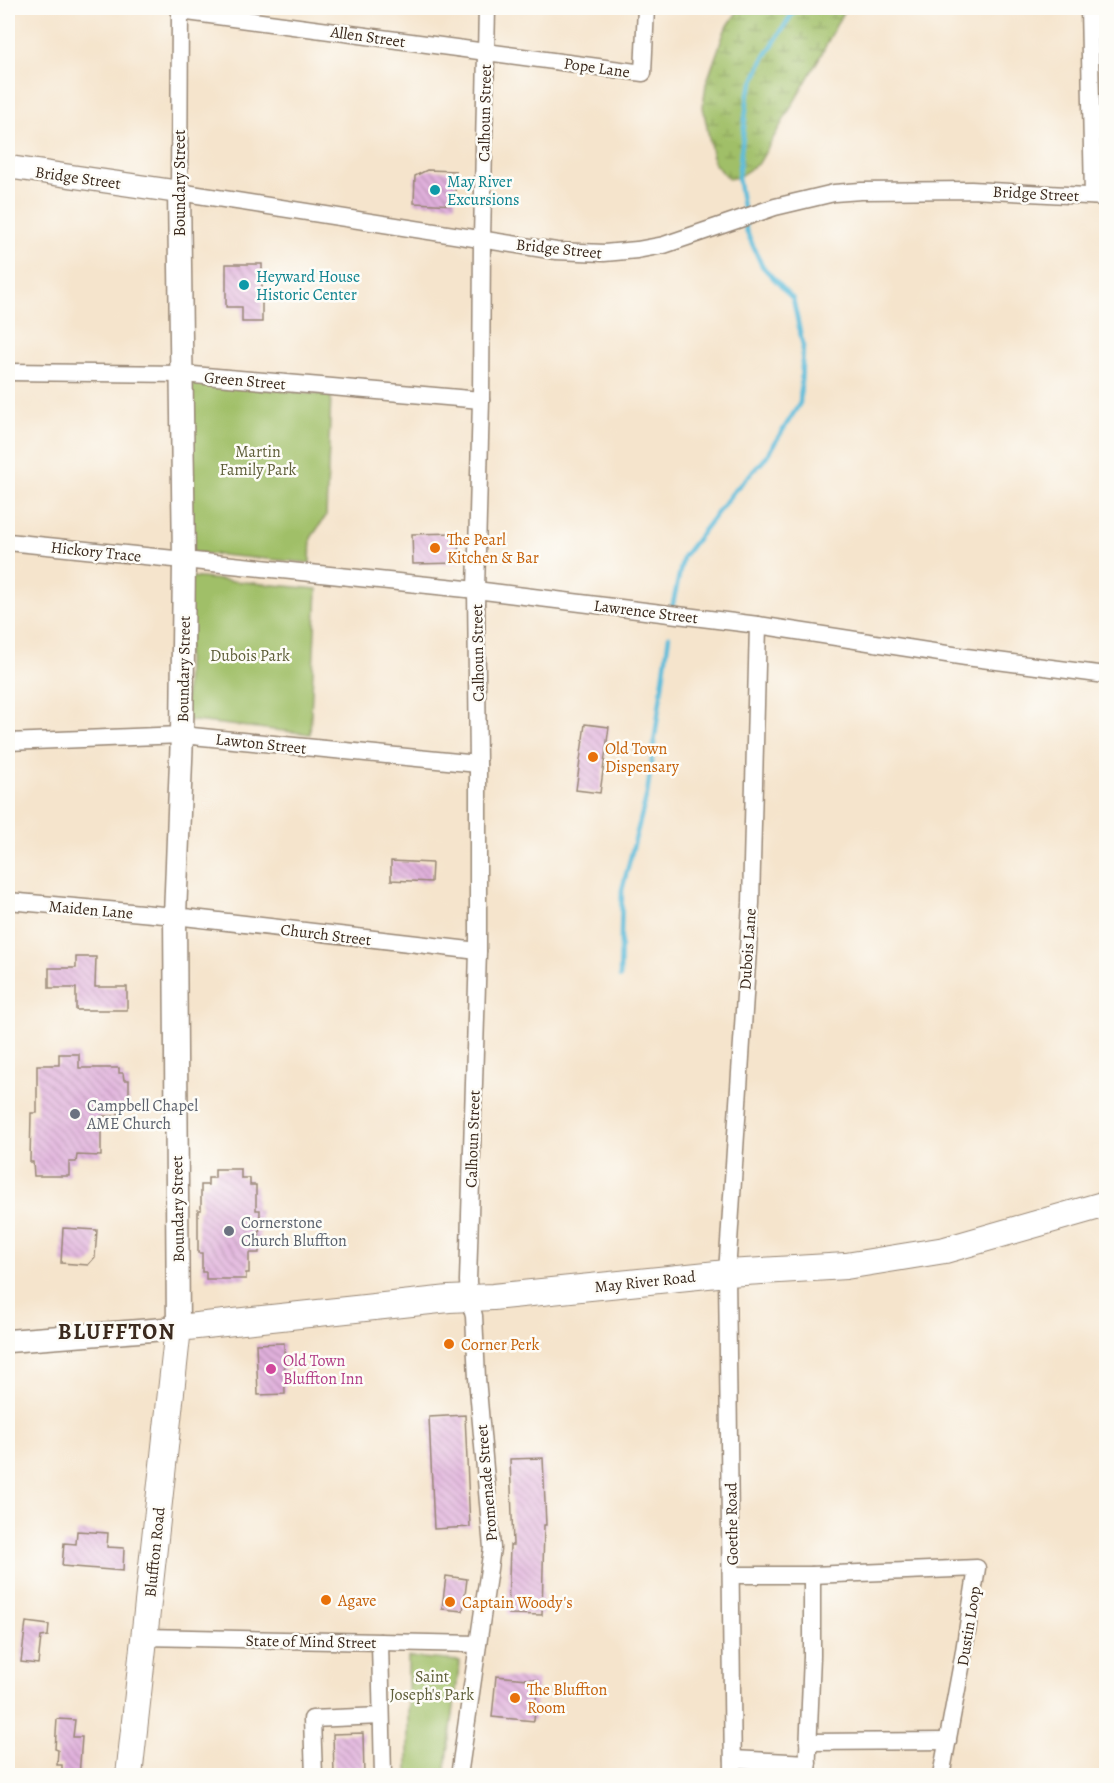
<svg xmlns="http://www.w3.org/2000/svg" width="1114" height="1783" font-family="Alegreya,serif">
<style>
.wetland{fill:url(#wetland-marsh);stroke:#6e7442;stroke-width:1.5}
.park{fill:#a0bf67;stroke:#6e7442;stroke-width:1.5}
.lines{fill:none;stroke-linecap:round;stroke-linejoin:round}
.stream{stroke:#5bbcda;stroke-width:4.5}
.building{fill:url(#building-back-hatch)}
.street-casing{stroke:#988775;stroke-width:19}
.secondary-casing{stroke:#988775;stroke-width:25}
.primary-casing{stroke:#988775;stroke-width:28}
.street{stroke:#fff;stroke-width:16}
.secondary{stroke:#fff;stroke-width:22}
.primary{stroke:#fff;stroke-width:26}
.culture-dot{fill:#0f9aa8;stroke:#fdfcf7;stroke-width:2}
.food-dot{fill:#e8710a;stroke:#fdfcf7;stroke-width:2}
.worship-dot{fill:#6b7280;stroke:#fdfcf7;stroke-width:2}
.hotel-dot{fill:#d1479c;stroke:#fdfcf7;stroke-width:2}
.labels{text-anchor:middle;stroke-width:5;stroke-linejoin:round;paint-order:stroke}
.street-label{font-size:16px;fill:#3b2a1e;stroke:#fdfcf7}
.culture-label{font-size:16px;fill:#0d838f;stroke:#fdfcf7;text-anchor:start}
.park-label{font-size:16px;fill:#5e5e38;stroke:#fdfcf7}
.food-label{font-size:16px;fill:#c56008;stroke:#fdfcf7;text-anchor:start}
.worship-label{font-size:16px;fill:#5b616d;stroke:#fdfcf7;text-anchor:start}
.hotel-label{font-size:16px;fill:#b23c85;stroke:#fdfcf7;text-anchor:start}
.district-label{font-size:22px;font-weight:bold;letter-spacing:1.5px;fill:#3b2a1e;stroke:#fdfcf7}
</style>
<defs>
<pattern id="wetland-marsh" width="20" height="14" patternUnits="userSpaceOnUse" patternTransform="scale(1.5)"><rect width="20" height="14" fill="#a0bf67"/><path d="M1 5h8M5 5V1M11 12h8M15 12V8" fill="none" stroke="#849b54"/></pattern>
<pattern id="building-back-hatch" width="6" height="6" patternUnits="userSpaceOnUse" patternTransform="scale(1.5)"><rect width="6" height="6" fill="#e0b0dc"/><path d="M-1 5l2 2M0 0l6 6M5-1l2 2" fill="none" stroke="#b78fb2"/></pattern>
</defs>
<rect width="100%" height="100%" fill="#fdfcf7"/>
<filter id="ink" filterUnits="userSpaceOnUse"><feTurbulence type="fractalNoise" baseFrequency=".0167" numOctaves="2"/><feDisplacementMap in="SourceGraphic" scale="12" xChannelSelector="R" yChannelSelector="G"/><feConvolveMatrix kernelMatrix="1 2 1 2 8 2 1 2 1" color-interpolation-filters="sRGB"/></filter>
<filter id="wash" filterUnits="userSpaceOnUse"><feTurbulence type="fractalNoise" baseFrequency=".008" numOctaves="4" result="noise"/><feDisplacementMap in="SourceGraphic" scale="24" xChannelSelector="R" yChannelSelector="G"/><feGaussianBlur stdDeviation="1.35" result="paint"/><feColorMatrix in="noise" values="0 0 0 0 0 0 0 0 0 0 0 0 0 0 0 0 0 1.4 0 .05"/><feComposite in="paint" operator="in"/></filter>
<g filter="url(#wash)">
<rect width="100%" height="100%" fill="#f5e4cc"/>
<path class="wetland" d="M740,8H845L821,55L759,163L738,177L729,179L714,164L703,107L706,84L725,30Z"/>
<g class="park">
<path d="M188,382L331,395L326,516L311,538L310,563L189,552Z"/>
<path d="M190,577L317,589L310,734L185,720Z"/>
<path d="M408,1657L460,1661L445,1775H408Z"/>
</g>
<g class="lines">
<g class="stream">
<path d="M744,213L738,177L748,94L764,58L796,8"/>
<path d="M672,608L683,557L734,491L764,460L800,403L803,346L793,299L762,266L746,230L745,221"/>
<path d="M620,977L622,890L647,794L669,636"/>
</g>
</g>
<g id="blocks">
<g class="building">
<path d="M427,170L456,171L455,205L414,203L415,176Z"/>
<path d="M226,264H262V322H242V307H226Z"/>
<path d="M458,533L459,563L413,564L412,534Z"/>
<path d="M585,724L609,727L600,793L576,790Z"/>
<path d="M391,861L432,863L431,882L391,880Z"/>
<path d="M76,957H96L95,987H127V1010H76V988H49V968H76Z"/>
<path d="M59,1054H79V1068H119V1073H123L124,1080H129V1104H123V1110H118V1116H101V1156L77,1155L76,1162H69V1176H34L33,1162H30L31,1113H37V1065H59Z"/>
<path d="M215,1169H241V1178H250V1185H256V1210H260L259,1253H249V1273H246V1279H206V1272H202V1253H198V1210H201V1185H208V1178H215Z"/>
<path d="M63,1228L97,1230L95,1257L88,1265L61,1263Z"/>
<path d="M284,1343L285,1394L258,1395L256,1344Z"/>
<path d="M465,1415L470,1527L434,1529L429,1417Z"/>
<path d="M543,1458L546,1525H544L542,1615L508,1614L510,1545H513L510,1459Z"/>
<path d="M77,1531L108,1533L107,1547L124,1548L123,1571L62,1566L64,1543L76,1544Z"/>
<path d="M446,1576L467,1579L463,1611L442,1609Z"/>
<path d="M26,1622L49,1625L48,1636L41,1637L38,1664L21,1662Z"/>
<path d="M496,1676L538,1680L534,1721L492,1717Z"/>
<path d="M57,1719L75,1720L73,1737H82L79,1776H62V1765H57L58,1750L55,1749Z"/>
<path d="M363,1733L364,1776H334L333,1734Z"/>
</g>
</g>
</g>
<g filter="url(#ink)">
<use href="#blocks" fill-opacity="0" stroke="#988775" stroke-width="1.5"/>
<g class="lines">
<g class="street-casing">
<g id="street">
<path d="M180,8L179,192L556,251L604,253L637,250L664,245L775,207L834,193L861,191L971,190L1106,197"/>
<path d="M1089,8L1093,196"/>
<path d="M180,11L643,73L646,8"/>
<path d="M8,372L182,374L481,400"/>
<path d="M8,542L476,590L758,625L966,657L1106,675"/>
<path d="M8,742L182,735L478,764"/>
<path d="M8,901L175,916L478,951"/>
<path d="M732,1575H812L977,1568L963,1657L941,1776"/>
<path d="M144,1637L478,1644"/>
<path d="M380,1642L383,1776"/>
<path d="M808,1742L948,1741"/>
<path d="M733,1759L808,1763"/>
<path d="M314,1776L312,1719L381,1716"/>
<path d="M459,1776L492,1548L477,1378L474,1316L469,1298L468,1281L478,951V764L476,590L481,400L482,238L487,8"/>
<path d="M733,1776L727,1273L751,903L758,625"/>
<path d="M807,1776L812,1656V1575"/>
</g>
</g>
<g class="secondary-casing">
<path id="secondary" d="M8,167L179,192L184,560L182,735L175,916L178,1328L8,1341"/>
</g>
<g class="primary-casing">
<path id="primary" d="M129,1776L178,1328L449,1299L493,1297L727,1273L846,1266L945,1250L1106,1204"/>
</g>
<use href="#street" class="street"/>
<use href="#secondary" class="secondary"/>
<use href="#primary" class="primary"/>
</g>
</g>
<g class="culture-dot">
<circle cx="435" cy="190" r="6"/>
<circle cx="244" cy="285" r="6"/>
</g>
<g class="food-dot">
<circle cx="435" cy="548" r="6"/>
<circle cx="593" cy="757" r="6"/>
<circle cx="449" cy="1344" r="6"/>
<circle cx="326" cy="1600" r="6"/>
<circle cx="450" cy="1602" r="6"/>
<circle cx="515" cy="1698" r="6"/>
</g>
<g class="worship-dot">
<circle cx="75" cy="1114" r="6"/>
<circle cx="229" cy="1231" r="6"/>
</g>
<circle class="hotel-dot" cx="271" cy="1369" r="6"/>
<g class="labels">
<g class="street-label">
<text transform="translate(368 36) rotate(8)" y="6">Allen Street</text>
<text transform="translate(597 67) rotate(8)" y="6">Pope Lane</text>
<text transform="translate(484 113) rotate(-89)" y="6">Calhoun Street</text>
<text transform="translate(78 177) rotate(8)" y="6">Bridge Street</text>
<text transform="translate(179 183) rotate(-90)" y="6">Boundary Street</text>
<text transform="translate(1036 193) rotate(3)" y="6">Bridge Street</text>
<text transform="translate(559 248) rotate(6)" y="6">Bridge Street</text>
<text transform="translate(245 380) rotate(5)" y="6">Green Street</text>
<text transform="translate(96 551) rotate(6)" y="6">Hickory Trace</text>
<text transform="translate(646 611) rotate(7)" y="6">Lawrence Street</text>
<text transform="translate(477 653) rotate(-91)" y="6">Calhoun Street</text>
<text transform="translate(183 669) rotate(-89)" y="6">Boundary Street</text>
<text transform="translate(261 743) rotate(6)" y="6">Lawton Street</text>
<text transform="translate(91 909) rotate(5)" y="6">Maiden Lane</text>
<text transform="translate(326 934) rotate(7)" y="6">Church Street</text>
<text transform="translate(747 949) rotate(-86)" y="6">Dubois Lane</text>
<text transform="translate(472 1139) rotate(-88)" y="6">Calhoun Street</text>
<text transform="translate(177 1209) rotate(-91)" y="6">Boundary Street</text>
<text transform="translate(645 1281) rotate(-6)" y="6">May River Road</text>
<text transform="translate(486 1483) rotate(-95)" y="6">Promenade Street</text>
<text transform="translate(731 1524) rotate(-91)" y="6">Goethe Road</text>
<text transform="translate(154 1552) rotate(-84)" y="6">Bluffton Road</text>
<text transform="translate(968 1626) rotate(-81)" y="6">Dustin Loop</text>
<text transform="translate(311 1641) rotate(1)" y="6">State of Mind Street</text>
</g>
<g class="culture-label">
<text x="447" y="187">May River<tspan x="447" dy="18">Excursions</tspan></text>
<text x="256" y="282">Heyward House<tspan x="256" dy="18">Historic Center</tspan></text>
</g>
<g class="park-label">
<text x="258" y="457">Martin<tspan x="258" dy="18">Family Park</tspan></text>
<text x="250" y="661">Dubois Park</text>
<text x="432" y="1682">Saint<tspan x="432" dy="18">Joseph's Park</tspan></text>
</g>
<g class="food-label">
<text x="447" y="545">The Pearl<tspan x="447" dy="18">Kitchen &amp; Bar</tspan></text>
<text x="605" y="754">Old Town<tspan x="605" dy="18">Dispensary</tspan></text>
<text x="461" y="1350">Corner Perk</text>
<text x="338" y="1606">Agave</text>
<text x="462" y="1608">Captain Woody's</text>
<text x="527" y="1695">The Bluffton<tspan x="527" dy="18">Room</tspan></text>
</g>
<g class="worship-label">
<text x="87" y="1111">Campbell Chapel<tspan x="87" dy="18">AME Church</tspan></text>
<text x="241" y="1228">Cornerstone<tspan x="241" dy="18">Church Bluffton</tspan></text>
</g>
<g class="hotel-label">
<text x="283" y="1366">Old Town<tspan x="283" dy="18">Bluffton Inn</tspan></text>
</g>
<g class="district-label">
<text x="117" y="1339">BLUFFTON</text>
</g>
</g>
<rect width="1114" height="1783" fill="none" stroke="#fdfcf7" stroke-width="30"/>
</svg>
